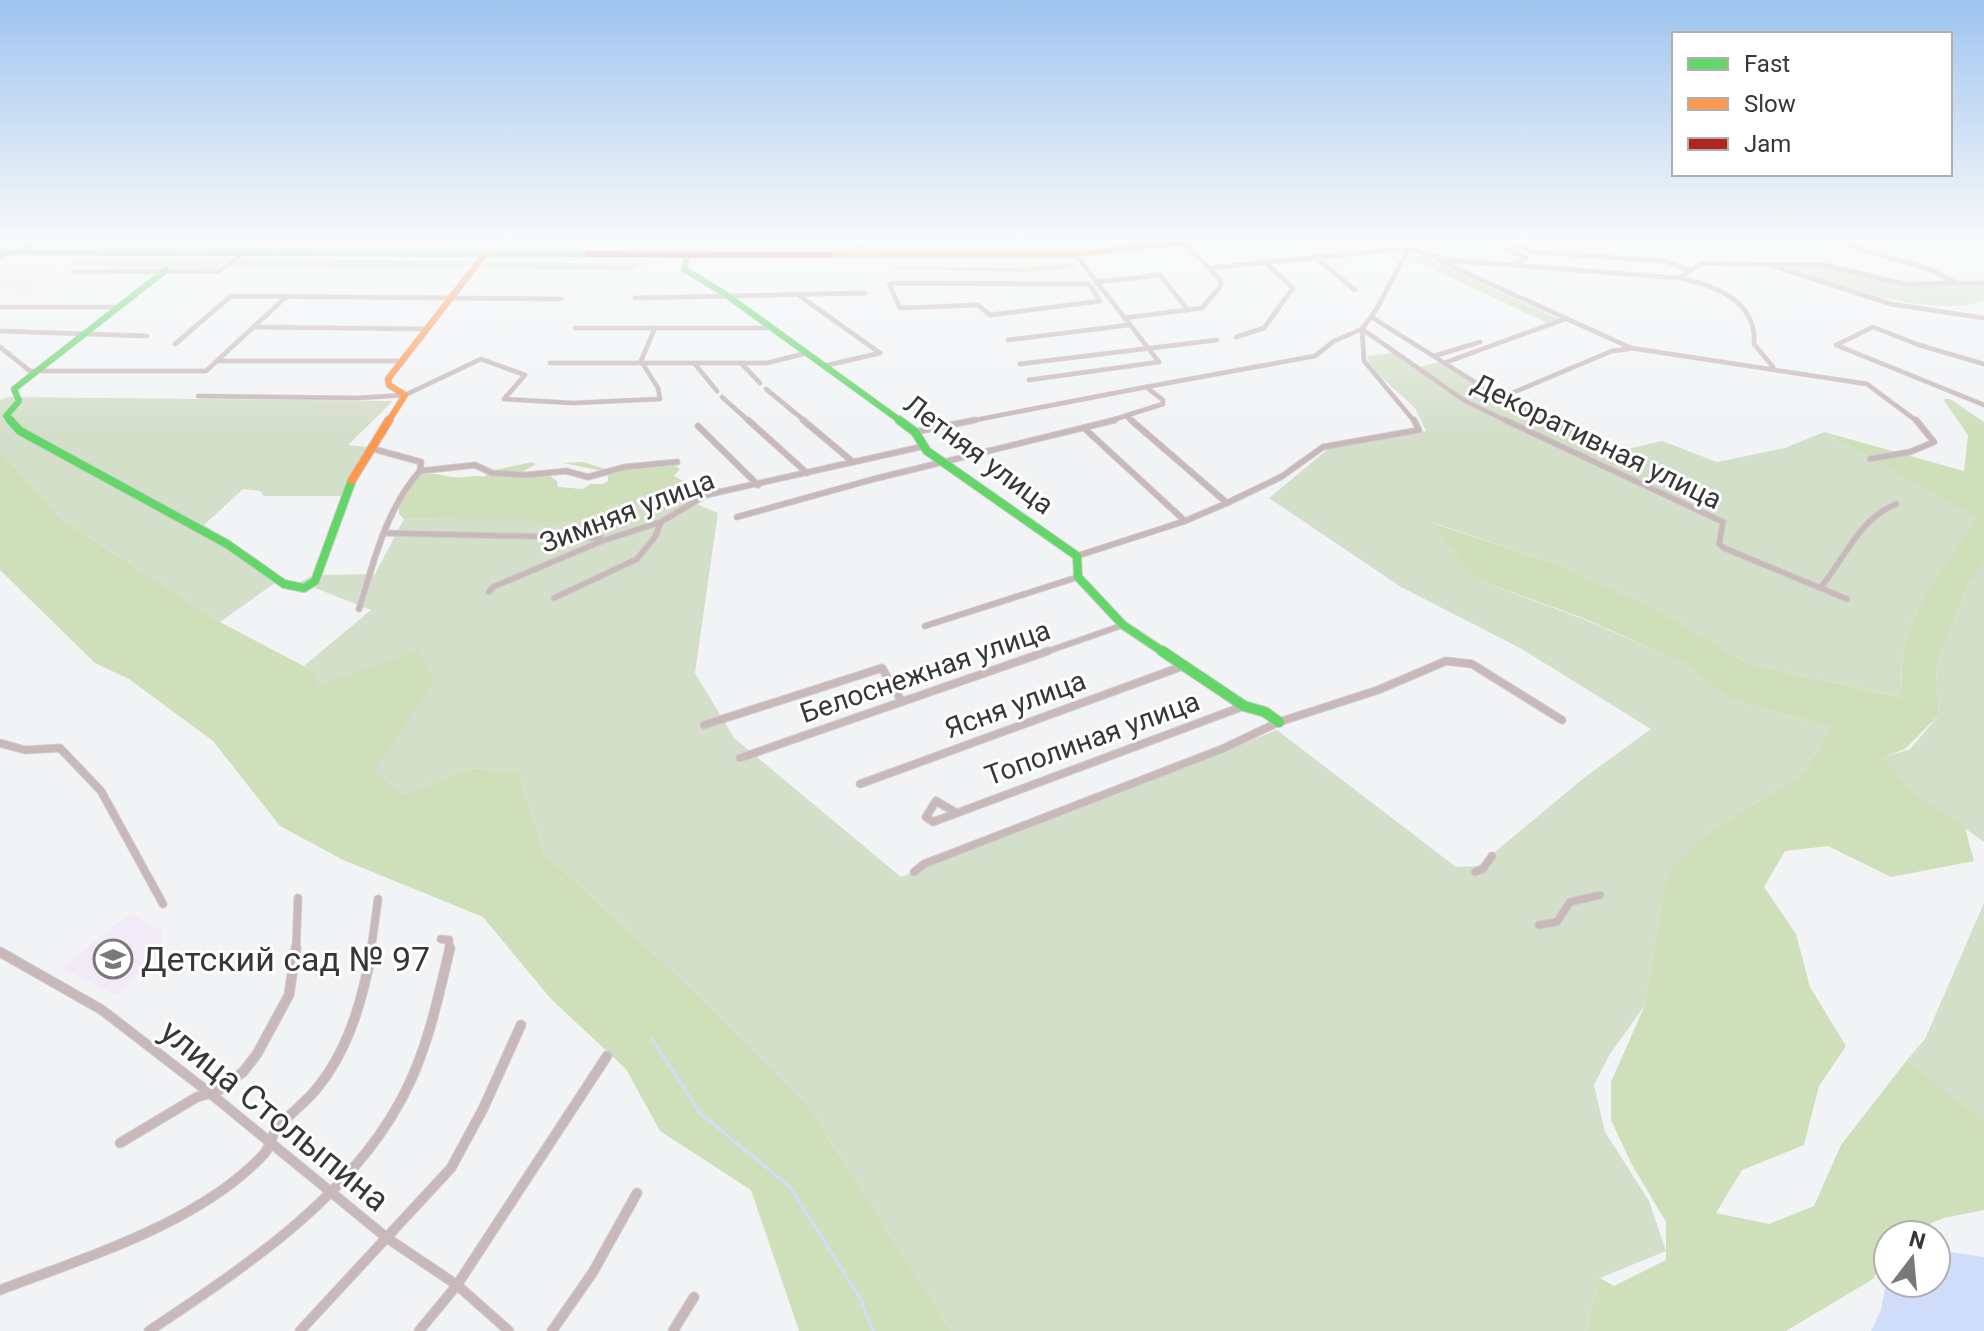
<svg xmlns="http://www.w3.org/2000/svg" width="1984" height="1331" font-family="Roboto,sans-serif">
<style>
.commercial{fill:#f6e9f1}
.education{fill:#f0ebf7}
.green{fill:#d4dfc9}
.forest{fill:#cedfba}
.water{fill:#d0ddfa}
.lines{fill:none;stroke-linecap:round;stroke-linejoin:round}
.stream{stroke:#d0ddfa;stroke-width:3}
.street-far3-casing{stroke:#cdcdcf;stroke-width:5}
.street-far2-casing{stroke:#cdcdcf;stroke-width:7}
.street-far1-casing{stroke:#cdcdcf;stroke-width:9}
.street-casing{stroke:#cdcdcf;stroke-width:11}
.fast-far2-casing{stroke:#cdcdcf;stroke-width:7}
.fast-far1-casing{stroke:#cdcdcf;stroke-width:10}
.fast-casing{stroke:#cdcdcf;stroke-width:12}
.slow-far1-casing{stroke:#cdcdcf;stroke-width:7}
.slow-casing{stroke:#cdcdcf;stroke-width:10}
.jam-casing{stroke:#cdcdcf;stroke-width:7}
.street-far3{stroke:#c9b8b9;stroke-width:4}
.street-far2{stroke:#c9b8b9;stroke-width:5}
.street-far1{stroke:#c9b8b9;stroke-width:7}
.street{stroke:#c9b8b9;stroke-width:9}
.fast-far2{stroke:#63d668;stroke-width:6}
.fast-far1{stroke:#63d668;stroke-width:8}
.fast{stroke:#63d668;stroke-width:10}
.slow-far1{stroke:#ff974d;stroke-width:6}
.slow{stroke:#ff974d;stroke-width:8}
.jam{stroke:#b3261e;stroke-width:6}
.labels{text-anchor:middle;stroke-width:6;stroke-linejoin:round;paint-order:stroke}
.street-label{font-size:28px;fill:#373739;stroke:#fff}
.near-poi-label{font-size:34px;fill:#373739;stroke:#fff;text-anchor:start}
.near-street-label{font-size:34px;fill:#373739;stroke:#fff}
</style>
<rect width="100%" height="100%" fill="#f2f3f5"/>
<g class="commercial">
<path d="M857,242L848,253L715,252L699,243Z"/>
<path d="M0,266H29L26,269L58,272L31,293L0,292Z"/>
</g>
<path class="education" d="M130,913L161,931L162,951L116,995L62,968Z"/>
<g class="green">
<path d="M36,242H281L274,249L266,251L25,250Z"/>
<path d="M487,242H503L496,250L487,252L279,249L284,244Z"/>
<path d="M635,242C655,242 704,236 716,251L636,252L633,250Z"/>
<path d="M1818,265L1897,283L1984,286V301C1930,319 1834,285 1782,266Z"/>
<path d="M1399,352L1419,367L1439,362L1492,395L1606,454L1662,441L1717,462L1785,448L1824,432L1978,518C1950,558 1915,600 1904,648C1901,663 1902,681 1901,697L1749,664L1654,608L1556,564L1434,523L1476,579L1583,619L1688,664L1729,699L1831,727L1804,773L1703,836L1663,895L1645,1005L1610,1054L1594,1085L1605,1132L1649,1201L1666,1251L1600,1278L1586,1331H951L806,1103L701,997L544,853L518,773L473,768L403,794L374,770L417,651L317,686V673L304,666L371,610L300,582L314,575L375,574L404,519C478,516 552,523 626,518L624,511L605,512L603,508C629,495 659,521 687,500L718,513L695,673L734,738L901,877L1277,730L1456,867L1478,866L1585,777L1651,729L1520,648L1401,587L1269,498L1328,449L1426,431L1415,408L1369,366L1368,356Z"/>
<path d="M8,397L393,401L348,445L367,447L343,496H264L260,491L243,489L204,525L282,578L220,622L64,521L0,451V400Z"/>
<path d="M1984,564V842L1911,790L1884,757L1910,749L1939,715L1936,667L1968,584Z"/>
<path d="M1984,903V1123L1907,1060L1925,1039Z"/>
</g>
<g class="forest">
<path d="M859,244L1039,248L857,250Z"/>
<path d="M1421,255L1558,319L1547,323L1410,258Z"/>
<path d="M79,259H228L214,269L71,265Z"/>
<path d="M242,259L471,261L473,263L461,269L231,267Z"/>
<path d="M487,262L642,264L631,271L482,268Z"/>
<path d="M1072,264L1079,268L1027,272L895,269L896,266H905L1004,268Z"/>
<path d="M1943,399H1950L1984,422V564L1968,584L1936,667L1939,715L1905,749L1884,757L1911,790L1965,828L1974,861L1891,877L1828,846L1785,851L1764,887L1796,934L1810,987L1846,1046L1819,1086L1804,1145L1742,1170L1716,1213L1769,1224L1814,1206L1841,1145L1907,1060L1984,1122V1210L1944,1218L1901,1235H1888V1253L1873,1279L1786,1331H1586L1600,1278L1614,1286L1666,1260V1222L1631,1163L1611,1120V1082L1645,1005L1663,895L1673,866L1703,836L1804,773L1831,727L1729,699L1687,664L1583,618L1476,579L1432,523L1556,564L1654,608L1749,664L1900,697C1903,681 1901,663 1904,648C1915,600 1950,558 1977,518L1824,432L1964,471L1968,435Z"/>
<path d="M0,451L64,521L220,622L317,673V686L417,650L435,681L374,770L403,794L473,768L518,773L544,853L701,997L806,1103L951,1331H799L751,1190L660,1131L626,1069L551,999L483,917L343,860L280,826L213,741L129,679L95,663L0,570Z"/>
<path d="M532,462L536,464L513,477L547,474L557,481L558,487L583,489L590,484H603L608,481V472L563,463L583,462L611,471L675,466L680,469L674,476L690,485L691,495C669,526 631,494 603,508L605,512L644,515C565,529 483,516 404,519L399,514V505C406,498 404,490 410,483C423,468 436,475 452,477C464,479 472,474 484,477L495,470Z"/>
</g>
<path class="water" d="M1936,1250L1984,1257V1331H1871L1881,1310L1888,1272V1283H1936Z"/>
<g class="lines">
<path class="stream" d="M652,1039L700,1113L790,1187L860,1298L873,1331"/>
<g class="street-far3-casing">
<g id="street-far3">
<path d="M492,242H508"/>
<path d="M1839,242L1931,270L1956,283"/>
<path d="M17,252L34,242"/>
<path d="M629,254L633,242"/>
<path d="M1075,254L1159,362"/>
<path d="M852,255L859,242"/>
<path d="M1315,257L1355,290"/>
<path d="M0,258L10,252"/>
<path d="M1440,261L1631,348L1867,384L1918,422"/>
<path d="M1515,263L1526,258L1506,250L1517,246L1534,252L1665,261L1689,270"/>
<path d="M1774,265H1824L1904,284L1984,283"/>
<path d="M1209,268L1409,248L1446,260L1679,278L1702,263L1770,265L1891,304L1984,318"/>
<path d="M73,272L219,271L244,253"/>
<path d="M1679,278C1714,285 1757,300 1754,344L1773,367"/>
<path d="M1096,282L1160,275L1188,310"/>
<path d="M893,283L1089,284L1100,301L990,315L978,305L900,308L889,284Z"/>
<path d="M797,294L880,353L824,366"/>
<path d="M635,298L865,293"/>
<path d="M0,307H118"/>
<path d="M1124,318L1202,308L1220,287L1221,281L1184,242"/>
<path d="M1373,318L1500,398L1550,422"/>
<path d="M256,327L425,329"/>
<path d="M575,328H769"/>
<path d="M1362,329L1465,401L1509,422"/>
<path d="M1362,329L1376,310L1409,248"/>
<path d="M1362,329L1364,361L1415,422"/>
<path d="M0,331L147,336"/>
<path d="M1236,337L1264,328L1293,288L1265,262"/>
<path d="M1008,340L1129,325"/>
<path d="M175,344L231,296L561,299"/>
<path d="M0,347L30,371H206L287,296"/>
<path d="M1434,356L1480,342"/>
<path d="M219,361H399"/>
<path d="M550,363H767L807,353"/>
<path d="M694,363L717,391"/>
<path d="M741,363L760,383"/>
<path d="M1444,363L1565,319"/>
<path d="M1020,364L1217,340"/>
<path d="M1984,364L1919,345L1873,327L1836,345L1984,405"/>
<path d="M1029,380L1159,362"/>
<path d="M766,389L806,422"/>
<path d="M198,396L358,398L405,395L481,359L525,375L504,399L573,403L660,399L658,388L641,361L655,328"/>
<path d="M722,397L750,422"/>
<path d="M1500,398L1612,351L1628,349"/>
<path d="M1127,417L1133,422"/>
<path d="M965,422L1146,387"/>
<path d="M1106,422L1163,404V400L1146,387L1315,356L1334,341L1362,329"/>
</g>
</g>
<g class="street-far2-casing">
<g id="street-far2">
<path d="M748,420L807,473"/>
<path d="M803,420L853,462"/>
<path d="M1131,420L1227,503"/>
<path d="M1505,420L1723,522L1719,544L1724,548L1847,599"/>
<path d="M1545,420L1610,452"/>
<path d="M698,426L758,485"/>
<path d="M1084,428L1185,521"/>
<path d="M915,432L975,420"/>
<path d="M370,448L421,462L420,471L475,465L492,473L526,475L566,471L588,477L625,467L677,462"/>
<path d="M1870,459L1910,452L1934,442L1916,420"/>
<path d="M737,517L874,479L1115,420"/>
<path d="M385,533L601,538L602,541"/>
<path d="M1077,556L1185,521L1227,503L1281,477L1323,447L1419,430L1414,420"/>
<path d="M1821,587C1845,558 1859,519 1896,504"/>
<path d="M489,592L493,587L602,541L661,522L706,495L925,446"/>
<path d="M554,598L637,559L655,537L661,522"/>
<path d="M359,609C374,561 386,509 420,471"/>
<path d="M925,626L1078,577"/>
<path d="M1043,653L1123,625"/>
</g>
</g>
<g class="street-far1-casing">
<g id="street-far1">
<path d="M704,725L882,668L902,702"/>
<path d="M0,743L25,750L60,748L101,791L163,904"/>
<path d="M740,758L1048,651"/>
<path d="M860,784L1186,665"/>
<path d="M955,812L936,801L926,817L933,822L1244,706"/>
<path d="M914,872L924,864L1222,749L1279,722L1378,690L1446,661L1472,664L1562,720"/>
<path d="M1475,872L1483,869L1492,856"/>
<path d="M1539,925L1557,922L1570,902L1600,895"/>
<path d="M441,939L449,940V950"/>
<path d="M296,950L298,898"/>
<path d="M371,950L378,899"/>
</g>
</g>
<g class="street-casing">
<g id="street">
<path d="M0,952L102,1010L211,1094L387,1238L457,1285L509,1331"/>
<path d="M120,1143L197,1097L218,1091L243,1072L257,1054L289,995L296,948"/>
<path d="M0,1290C86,1257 200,1223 264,1154C271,1146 271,1135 278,1127C289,1115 302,1105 313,1093C348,1053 363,999 372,948"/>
<path d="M149,1331C246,1266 360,1192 410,1082C430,1039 439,993 450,948"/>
<path d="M300,1331L451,1168L483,1109L521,1025"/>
<path d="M419,1331L457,1285L607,1056"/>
<path d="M552,1331L593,1272L637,1193"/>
<path d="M673,1331L694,1297"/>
</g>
</g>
<g class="fast-far2-casing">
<g id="fast-far2">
<path d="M0,252L588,254"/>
<path d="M688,254L684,269L725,294L902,422"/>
<path d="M12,422L6,416L19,401L14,389L166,270"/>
</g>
</g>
<g class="fast-far1-casing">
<g id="fast-far1">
<path d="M10,420L20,431L227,544L284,584L304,588L315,581L352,480"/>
<path d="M899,420L915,432L927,451L1077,556L1078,577L1123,625L1165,653"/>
</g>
</g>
<g class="fast-casing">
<path id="fast" d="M1162,651L1244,706L1265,712L1279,722"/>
</g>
<g class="slow-far1-casing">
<g id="slow-far1">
<path d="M829,255L1075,254L1183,242"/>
<path d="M388,422L405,395L389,385L388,379L485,254"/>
</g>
</g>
<g class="slow-casing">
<path id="slow" d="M352,480L389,420"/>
</g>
<g class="jam-casing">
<path id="jam" d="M588,254L829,255"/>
</g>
<use href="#street-far3" class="street-far3"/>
<use href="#street-far2" class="street-far2"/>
<use href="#street-far1" class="street-far1"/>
<use href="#street" class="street"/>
<use href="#fast-far2" class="fast-far2"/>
<use href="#fast-far1" class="fast-far1"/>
<use href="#fast" class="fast"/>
<use href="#slow-far1" class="slow-far1"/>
<use href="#slow" class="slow"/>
<use href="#jam" class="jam"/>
</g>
<linearGradient id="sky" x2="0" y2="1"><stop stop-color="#9ec4ef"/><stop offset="0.56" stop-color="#f9fafa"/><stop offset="1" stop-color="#f9fafa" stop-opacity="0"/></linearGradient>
<rect width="1984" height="429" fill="url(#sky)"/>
<defs>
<g id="school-ring" transform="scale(2)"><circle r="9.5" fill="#fff" stroke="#78797b" stroke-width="1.5"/><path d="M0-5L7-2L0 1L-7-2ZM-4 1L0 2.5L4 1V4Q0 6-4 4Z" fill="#78797b"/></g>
</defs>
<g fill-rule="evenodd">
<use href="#school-ring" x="113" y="959"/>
</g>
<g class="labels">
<g class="street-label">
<text transform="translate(1597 441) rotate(26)" y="10">Декоративная улица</text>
<text transform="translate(979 454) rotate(37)" y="10">Летняя улица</text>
<text transform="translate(627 511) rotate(-21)" y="10">Зимняя улица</text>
<text transform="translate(925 671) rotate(-19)" y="10">Белоснежная улица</text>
<text transform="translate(1015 704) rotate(-20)" y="10">Ясня улица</text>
<text transform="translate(1092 738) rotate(-20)" y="10">Тополиная улица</text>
</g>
<g class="near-poi-label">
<text x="141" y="971">Детский сад № 97</text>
</g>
<g class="near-street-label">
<text transform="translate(275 1115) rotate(39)" y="12">улица Столыпина</text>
</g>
</g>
<rect x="1672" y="32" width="280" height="144" fill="#ffffff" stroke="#afafb0" stroke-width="2"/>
<rect x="1688" y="58" width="40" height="12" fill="#63d668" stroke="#afafb0" stroke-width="2"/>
<text x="1744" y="72" font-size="24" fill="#373739">Fast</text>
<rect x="1688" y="98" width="40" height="12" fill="#ff974d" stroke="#afafb0" stroke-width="2"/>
<text x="1744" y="112" font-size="24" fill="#373739">Slow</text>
<rect x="1688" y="138" width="40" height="12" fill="#b3261e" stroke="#afafb0" stroke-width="2"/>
<text x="1744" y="152" font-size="24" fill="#373739">Jam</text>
<g transform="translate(1912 1259) rotate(16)"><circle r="38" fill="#ffffff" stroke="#afafb0" stroke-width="2"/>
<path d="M0-6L14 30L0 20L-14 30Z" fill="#78797b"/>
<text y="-12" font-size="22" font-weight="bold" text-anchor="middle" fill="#373739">N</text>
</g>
</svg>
